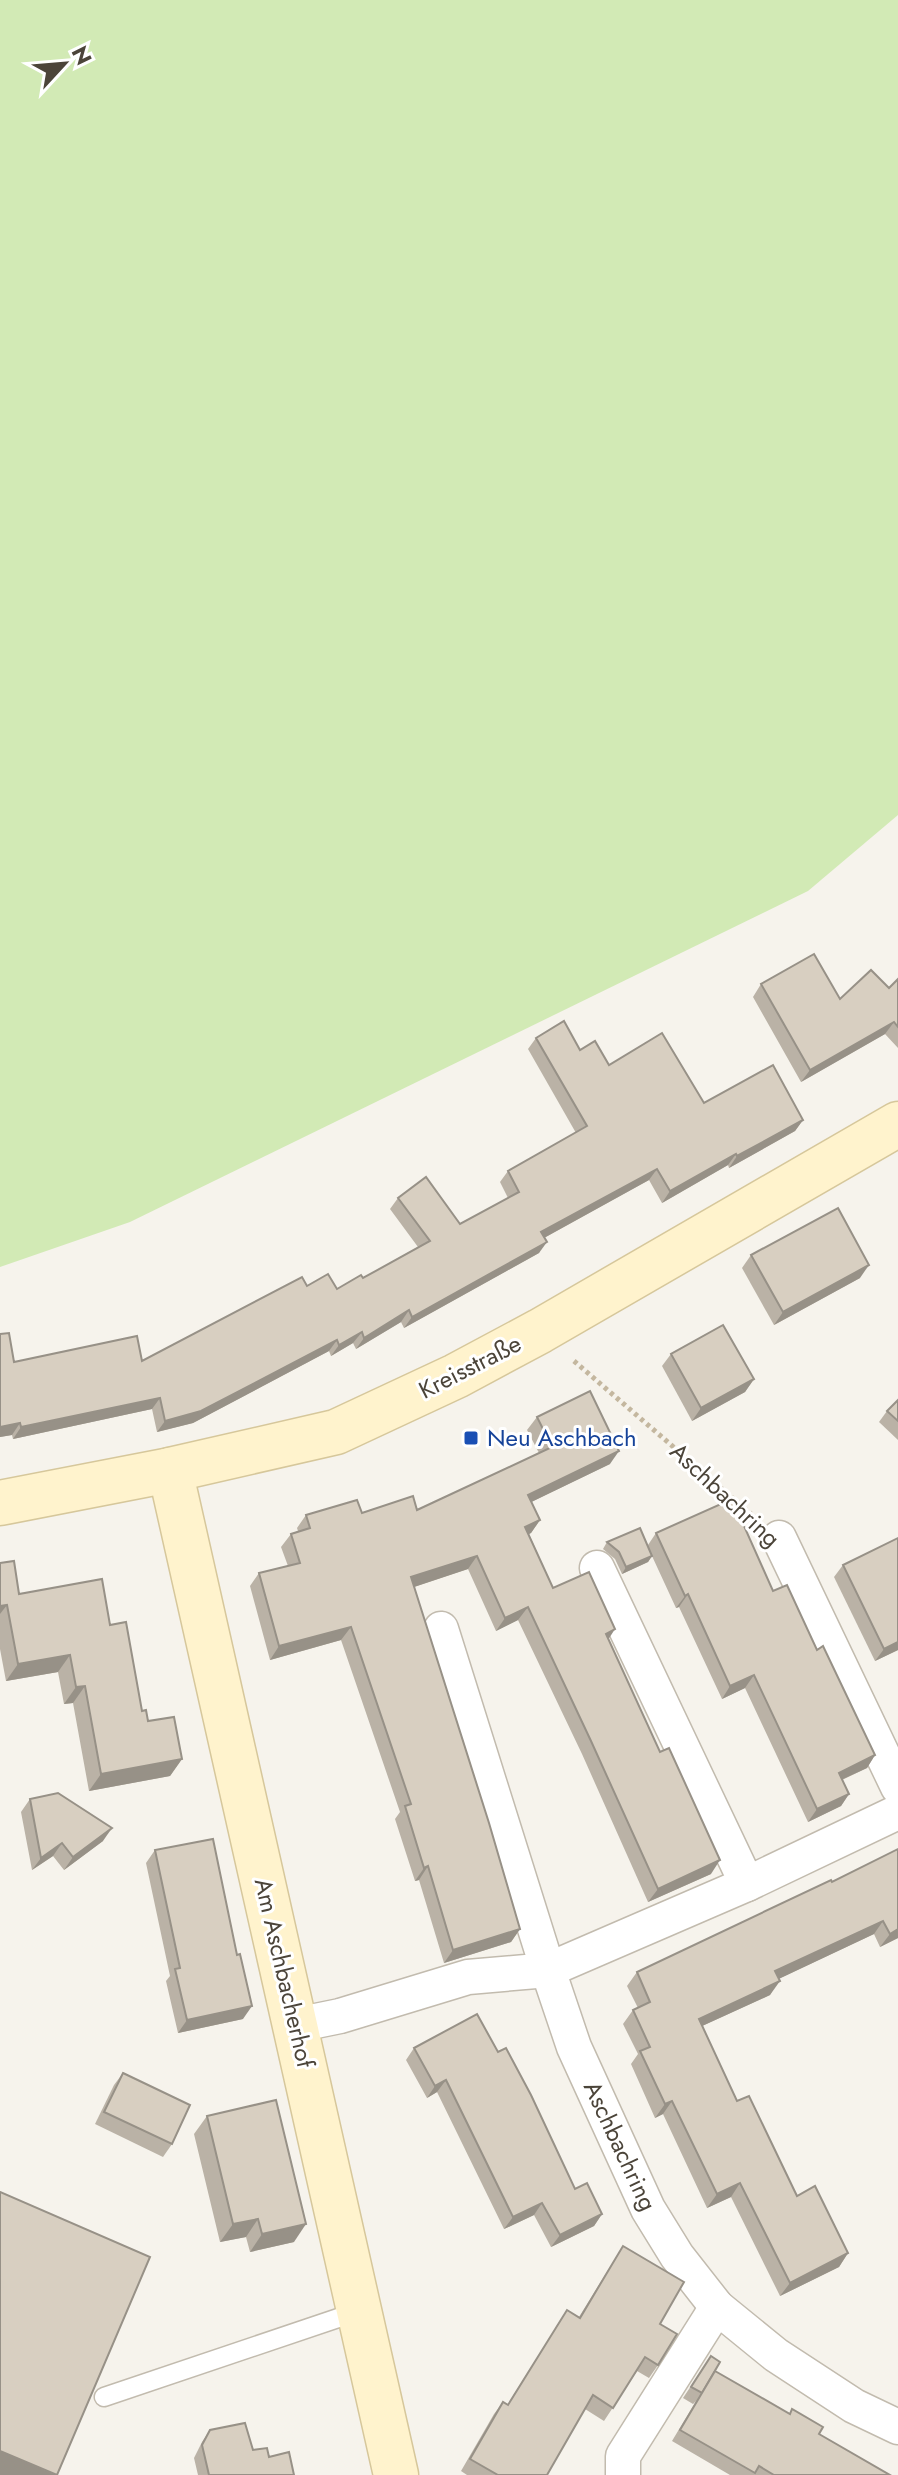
<svg xmlns="http://www.w3.org/2000/svg" width="898" height="2475" font-family="Jost,sans-serif">
<style>
.green{fill:#d2eab5}
.lines{fill:none;stroke-linecap:round;stroke-linejoin:round}
.lane-casing{stroke:#c2bbae;stroke-width:21}
.street-casing{stroke:#c2bbae;stroke-width:37}
.secondary-casing{stroke:#d6c79b;stroke-width:47}
.path{stroke:#c4b79f;stroke-width:5;stroke-dasharray:4 4;stroke-linecap:butt}
.lane{stroke:#fff;stroke-width:18}
.street{stroke:#fff;stroke-width:34}
.secondary{stroke:#fff3cd;stroke-width:44}
.wall{fill:#bab2a6}
.shaded-wall{fill:#979187}
.building{fill:#d8cfc1;stroke:#979187;stroke-width:2}
.transit-dot{fill:#1a4fb4;stroke:#fff;stroke-width:3}
.labels{text-anchor:middle;stroke-width:6;stroke-linejoin:round;paint-order:stroke}
.street-label{font-size:24px;fill:#4b4439;stroke:#fff}
.transit-label{font-size:24px;fill:#164399;stroke:#fff;text-anchor:start}
</style>
<rect width="100%" height="100%" fill="#f6f3ec"/>
<path class="green" d="M0,0H898V815L808,891L130,1222L0,1267Z"/>
<g class="lines">
<g class="lane-casing">
<path id="lane" d="M104,2397L359,2311"/>
</g>
<g class="street-casing">
<g id="street">
<path d="M779,1538L898,1787"/>
<path d="M597,1568L747,1884"/>
<path d="M898,1812L747,1884L548,1970L574,2047L648,2209L677,2256L717,2307L776,2355L854,2406L898,2427"/>
<path d="M296,2025L340,2016L468,1977L548,1970L441,1629"/>
<path d="M623,2475V2456L717,2307"/>
</g>
</g>
<g class="secondary-casing">
<g id="secondary">
<path d="M170,1470L396,2475"/>
<path d="M0,1503L170,1470L336,1432L456,1376L540,1331L898,1124"/>
</g>
</g>
<path class="path" d="M574,1361L751,1514"/>
<use href="#lane" class="lane"/>
<use href="#street" class="street"/>
<use href="#secondary" class="secondary"/>
</g>
<g class="wall">
<path d="M898,979V1048L885,1034L801,1082L753,997L761,984L840,999L889,988Z"/>
<path d="M536,1038L580,1050L609,1065L704,1103L803,1120L795,1131L729,1168L728,1165L662,1203L649,1180L544,1238L539,1253L404,1328L401,1322L356,1349L353,1343L331,1356L329,1351L193,1423L157,1432L152,1409L13,1439L12,1435L0,1437V1334L14,1362L142,1361L307,1286L337,1289L363,1278L418,1247L390,1209L398,1198L460,1224L508,1198L500,1182L508,1171L576,1133L528,1049Z"/>
<path d="M751,1255L860,1278L774,1325L742,1268Z"/>
<path d="M671,1354L754,1379L745,1392L692,1421L662,1366Z"/>
<path d="M898,1400V1440L879,1422L887,1411Z"/>
<path d="M537,1417L610,1464L531,1502L540,1520L531,1533L529,1534L553,1588L608,1639L711,1874L648,1902L582,1754L518,1620L496,1631L468,1569L414,1587L520,1929L511,1942L444,1963L419,1880L415,1881L395,1819L400,1812L341,1640L270,1660L250,1586L259,1573L288,1566L281,1547L291,1534L298,1531L297,1528L306,1515L417,1510L539,1453L527,1430Z"/>
<path d="M656,1533L773,1591L817,1650L875,1755L867,1768L842,1780L849,1794L841,1806L808,1822L745,1688L722,1699L679,1607L676,1608L652,1556L648,1562L622,1574L615,1559L603,1549L607,1542L648,1545Z"/>
<path d="M0,1563L19,1594L110,1625L142,1711L148,1721L182,1759L170,1776L89,1791L73,1703L64,1704L58,1672L6,1681L0,1649Z"/>
<path d="M843,1565L898,1650L875,1661L834,1577Z"/>
<path d="M30,1799L103,1841L64,1870L53,1856L32,1870L21,1812Z"/>
<path d="M898,1849V1938L880,1947L874,1934L778,1979L770,1995L702,2026L737,2101L797,2196L848,2253L839,2267L780,2296L731,2197L707,2208L663,2114L655,2118L631,2064L638,2054L623,2024L633,2010L638,2008L627,1986L637,1972L832,1882Z"/>
<path d="M155,1850L243,2019L178,2033L166,1981L170,1976L146,1863Z"/>
<path d="M414,2048L602,2214L594,2226L551,2247L534,2215L504,2229L437,2092L427,2098L406,2060Z"/>
<path d="M123,2073L172,2144L163,2157L95,2124L114,2085Z"/>
<path d="M207,2116L294,2242L250,2252L246,2237L220,2242L194,2134Z"/>
<path d="M623,2246L660,2324L658,2365L649,2378L637,2371L604,2421L585,2409L547,2475H467L461,2471L494,2414L503,2402L508,2404L567,2310L579,2317Z"/>
<path d="M711,2356L714,2372L789,2414L792,2409L819,2434L890,2475H730L672,2441L696,2401L693,2404L683,2398Z"/>
<path d="M210,2430L253,2450L269,2457L294,2475H198L194,2458L202,2442Z"/>
</g>
<g class="shaded-wall">
<path d="M894,1022L885,1034L801,1082L810,1070Z"/>
<path d="M803,1120L795,1131L729,1168L737,1156Z"/>
<path d="M736,1154L728,1165L662,1203L670,1191Z"/>
<path d="M657,1169L649,1180L533,1244L541,1232Z"/>
<path d="M547,1242L539,1253L404,1328L412,1317Z"/>
<path d="M869,1265L860,1278L774,1325L783,1312Z"/>
<path d="M409,1310L401,1322L356,1349L364,1338Z"/>
<path d="M362,1332L353,1343L331,1356L339,1345Z"/>
<path d="M337,1340L329,1351L193,1423L157,1432L165,1421Z"/>
<path d="M754,1379L745,1392L692,1421L701,1408Z"/>
<path d="M160,1398L152,1409L13,1439L21,1427Z"/>
<path d="M20,1423L12,1435L0,1437V1427Z"/>
<path d="M619,1451L610,1464L519,1508L528,1495Z"/>
<path d="M540,1520L531,1533L516,1540L525,1527Z"/>
<path d="M477,1556L468,1569L402,1591L411,1577Z"/>
<path d="M652,1556L648,1562L622,1574L626,1567Z"/>
<path d="M688,1594L679,1607L676,1608L685,1596Z"/>
<path d="M7,1605L0,1614V1606Z"/>
<path d="M528,1607L518,1620L496,1631L505,1618Z"/>
<path d="M351,1627L341,1640L270,1660L279,1646Z"/>
<path d="M615,1629L606,1643V1634Z"/>
<path d="M898,1642V1650L875,1661L884,1649Z"/>
<path d="M70,1655L58,1672L6,1681L18,1664Z"/>
<path d="M754,1675L745,1688L722,1699L730,1686Z"/>
<path d="M85,1686L73,1703L64,1704L76,1687Z"/>
<path d="M875,1755L867,1768L830,1785L839,1773Z"/>
<path d="M182,1759L170,1776L89,1791L101,1774Z"/>
<path d="M849,1794L841,1806L808,1822L817,1809Z"/>
<path d="M112,1828L103,1841L64,1870L73,1857Z"/>
<path d="M62,1843L53,1856L32,1870L41,1858Z"/>
<path d="M720,1860L711,1874L648,1902L658,1889Z"/>
<path d="M428,1866L419,1880L415,1881L424,1868Z"/>
<path d="M883,1921L874,1934L766,1985L775,1971Z"/>
<path d="M520,1929L511,1942L444,1963L453,1950Z"/>
<path d="M898,1929V1938L880,1947L890,1934Z"/>
<path d="M780,1981L770,1995L689,2032L699,2019Z"/>
<path d="M252,2006L243,2019L178,2033L187,2020Z"/>
<path d="M446,2080L437,2092L427,2098L435,2086Z"/>
<path d="M672,2101L663,2114L655,2118L665,2104Z"/>
<path d="M740,2183L731,2197L707,2208L717,2194Z"/>
<path d="M542,2203L534,2215L504,2229L513,2217Z"/>
<path d="M602,2214L594,2226L551,2247L560,2235Z"/>
<path d="M258,2219L246,2237L220,2242L233,2224Z"/>
<path d="M306,2224L294,2242L250,2252L262,2234Z"/>
<path d="M848,2253L839,2267L780,2296L790,2283Z"/>
<path d="M0,2451L56,2475H0Z"/>
</g>
<g class="building">
<path d="M814,954L840,999L871,970L889,988L898,979V1027L894,1022L810,1070L761,984Z"/>
<path d="M564,1021L580,1050L595,1041L609,1065L662,1033L704,1103L773,1065L803,1120L737,1156L736,1154L670,1191L657,1169L541,1232L547,1242L412,1317L409,1310L364,1338L362,1332L339,1345L337,1340L201,1411L165,1421L160,1398L21,1427L20,1423L0,1427V1334L9,1333L14,1362L137,1336L142,1361L302,1277L307,1286L328,1274L337,1289L361,1275L363,1278L430,1241L398,1198L426,1177L460,1224L519,1192L508,1171L587,1126L536,1038Z"/>
<path d="M838,1208L869,1265L783,1312L751,1255Z"/>
<path d="M723,1325L754,1379L701,1408L671,1354Z"/>
<path d="M590,1391L619,1451L528,1495L540,1520L525,1527L553,1588L589,1572L615,1629L606,1634L660,1752L669,1748L720,1860L658,1889L591,1741L528,1607L505,1618L477,1556L411,1577L489,1823L520,1929L453,1950L428,1866L424,1868L405,1806L411,1804L351,1627L279,1646L259,1573L300,1563L291,1534L310,1528L306,1515L357,1500L362,1513L413,1496L417,1510L552,1447L537,1417Z"/>
<path d="M898,1400V1421L887,1411Z"/>
<path d="M732,1499L773,1591L787,1585L817,1650L823,1646L875,1755L839,1773L849,1794L817,1809L754,1675L730,1686L688,1594L685,1596L656,1533Z"/>
<path d="M640,1528L652,1556L626,1567L619,1552L607,1542Z"/>
<path d="M898,1538V1642L884,1649L843,1565Z"/>
<path d="M14,1561L19,1594L102,1579L110,1625L126,1622L142,1711L146,1710L148,1721L174,1717L182,1759L101,1774L85,1686L76,1687L70,1655L18,1664L7,1605L0,1606V1563Z"/>
<path d="M58,1793L112,1828L73,1857L62,1843L41,1858L30,1799Z"/>
<path d="M213,1839L237,1955L240,1954L252,2006L187,2020L175,1969L180,1968L155,1850Z"/>
<path d="M898,1849V1929L890,1934L883,1921L775,1971L780,1981L699,2019L737,2101L749,2096L797,2196L815,2186L848,2253L790,2283L740,2183L717,2194L672,2101L665,2104L640,2051L650,2047L633,2010L650,2002L637,1972L831,1880L832,1882Z"/>
<path d="M477,2014L498,2052L506,2048L531,2095L575,2189L587,2183L602,2214L560,2235L542,2203L513,2217L446,2080L435,2086L414,2048Z"/>
<path d="M123,2073L190,2105L172,2144L104,2112Z"/>
<path d="M276,2100L306,2224L262,2234L258,2219L233,2224L207,2116Z"/>
<path d="M0,2192L150,2257L57,2475L0,2451Z"/>
<path d="M623,2246L684,2282L660,2324L677,2334L658,2365L645,2357L613,2408L593,2395L547,2475H498L470,2459L503,2402L508,2405L567,2310L580,2318Z"/>
<path d="M711,2356L720,2362L702,2393L691,2387Z"/>
<path d="M715,2371L790,2414L792,2409L823,2427L819,2434L890,2475H774L759,2466L755,2473L680,2430Z"/>
<path d="M245,2423L253,2450L267,2448L269,2457L289,2452L294,2475H209L202,2445L210,2430Z"/>
</g>
<rect class="transit-dot" x="463" y="1430" width="16" height="16" rx="4"/>
<g class="labels">
<g class="street-label">
<text transform="translate(470 1367) rotate(-27)" y="8">Kreisstraße</text>
<text transform="translate(725 1495) rotate(43)" y="8">Aschbachring</text>
<text transform="translate(284 1973) rotate(77)" y="8">Am Aschbacherhof</text>
<text transform="translate(620 2146) rotate(65)" y="8">Aschbachring</text>
</g>
<g class="transit-label">
<text x="487" y="1446">Neu Aschbach</text>
</g>
</g>
<g transform="translate(64 64) rotate(64)" stroke="#ffffff" stroke-width="6" paint-order="stroke">
<path d="M0-6L14 30L0 20L-14 30Z" fill="#4b4439"/>
<text y="-12" font-size="22" font-weight="bold" text-anchor="middle" fill="#4b4439">N</text>
</g>
</svg>
